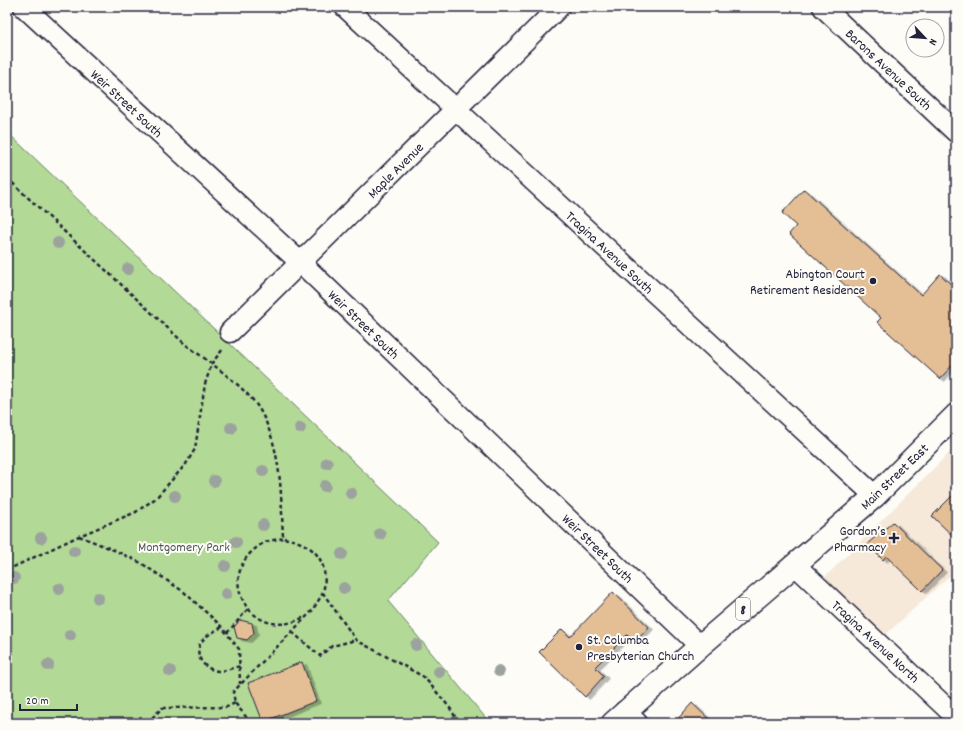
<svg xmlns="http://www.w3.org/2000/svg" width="963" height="730" font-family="Dekko,sans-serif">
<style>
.built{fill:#f6e9da}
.green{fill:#b2da96;stroke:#6a7e68}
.building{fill:#e4be95;stroke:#22223b;filter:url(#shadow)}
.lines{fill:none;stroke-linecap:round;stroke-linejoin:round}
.street-casing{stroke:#22223b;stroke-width:23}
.primary-casing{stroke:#22223b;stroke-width:25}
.path{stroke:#22223b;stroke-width:2.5;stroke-dasharray:4 3;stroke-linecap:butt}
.street{stroke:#fdfcf7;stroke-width:20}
.primary{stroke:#fdfcf7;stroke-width:22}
.tree{fill:#9ca29e}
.poi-dot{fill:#22223b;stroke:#fdfcf7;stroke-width:1.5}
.labels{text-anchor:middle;stroke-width:4;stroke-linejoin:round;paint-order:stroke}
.shield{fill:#fdfcf7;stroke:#646373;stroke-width:1}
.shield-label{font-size:13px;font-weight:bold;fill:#22223b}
.street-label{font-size:14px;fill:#22223b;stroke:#fdfcf7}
.poi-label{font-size:14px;fill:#22223b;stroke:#fdfcf7;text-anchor:end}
.park-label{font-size:14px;fill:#4d5956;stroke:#fdfcf7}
</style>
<defs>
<filter id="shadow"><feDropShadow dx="4.5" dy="2.5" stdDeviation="0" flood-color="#0004"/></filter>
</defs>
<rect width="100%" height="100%" fill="#fdfcf7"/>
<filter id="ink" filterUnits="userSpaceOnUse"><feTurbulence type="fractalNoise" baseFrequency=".025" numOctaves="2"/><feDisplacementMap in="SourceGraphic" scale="8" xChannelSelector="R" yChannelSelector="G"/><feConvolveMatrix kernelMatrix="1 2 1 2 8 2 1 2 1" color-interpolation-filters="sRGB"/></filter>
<g filter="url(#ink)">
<path class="built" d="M956,446V570L881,639L824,578Z"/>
<path class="green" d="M7,132L438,542L388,601L490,723H7Z"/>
<g class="building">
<path d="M804,189L921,295L940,274L956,289V361L940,379L877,322L881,318L789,234L796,226L782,213Z"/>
<path d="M956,492V539L932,516Z"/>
<path d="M893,522L942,570L922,591L886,556L883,560L867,544Z"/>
<path d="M613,592L649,627L635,642L627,635L595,667L604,676L585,697L539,652L562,629L570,637Z"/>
<path d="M240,620L252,623L254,633L247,640L237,638L234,627Z"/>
<path d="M302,662L316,701L263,722L248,683Z"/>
<path d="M692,703L713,723H674Z"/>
</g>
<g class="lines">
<g class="street-casing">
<g id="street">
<path d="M24,7L301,263L700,646"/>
<path d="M345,7L875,496"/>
<path d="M823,7L956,132"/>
<path d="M230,332L559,7"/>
<path d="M795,565L956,717"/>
<path d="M625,711L637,723"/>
</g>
</g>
<g class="primary-casing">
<path id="primary" d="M613,723L700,646L875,496L956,415"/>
</g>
<g class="path">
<path d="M7,178L186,345C207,360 244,386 258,407C282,446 281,495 283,538C315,543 330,562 323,593L356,640L424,677L450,708L459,723"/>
<path d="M79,536L114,550L141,563L184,592L220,625L239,649L240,684"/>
<path d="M283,538C277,540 268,540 262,544C210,575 253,646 304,617"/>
<path d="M7,570L79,536L136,512L156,498L186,464L195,449L205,384L212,363L223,349"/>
<path d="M222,627C215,631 204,636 200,644C194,658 206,670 218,671C225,671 233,668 240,666"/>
<path d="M292,632L320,656L332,646L356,640"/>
<path d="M227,633L248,609"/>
<path d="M147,723L162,708L227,707L235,703"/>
<path d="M251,723L235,703L233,692L312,611L323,593"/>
</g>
<use href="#street" class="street"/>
<use href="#primary" class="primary"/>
</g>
<g class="tree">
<circle cx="58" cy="243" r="6"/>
<circle cx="128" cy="269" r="6"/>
<circle cx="231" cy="428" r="6"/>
<circle cx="300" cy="428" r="6"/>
<circle cx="327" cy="463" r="6"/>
<circle cx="263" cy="471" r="6"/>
<circle cx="214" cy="481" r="6"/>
<circle cx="325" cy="486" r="6"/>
<circle cx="351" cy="493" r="6"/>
<circle cx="175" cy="496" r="6"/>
<circle cx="263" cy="525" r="6"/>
<circle cx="380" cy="534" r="6"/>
<circle cx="41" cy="538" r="6"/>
<circle cx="236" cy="542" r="6"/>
<circle cx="74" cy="551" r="6"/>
<circle cx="342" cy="554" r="6"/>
<circle cx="225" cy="566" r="6"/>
<circle cx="14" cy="578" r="6"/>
<circle cx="344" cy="588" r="6"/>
<circle cx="59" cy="589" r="6"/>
<circle cx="226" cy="594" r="6"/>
<circle cx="98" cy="598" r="6"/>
<circle cx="70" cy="635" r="6"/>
<circle cx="416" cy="645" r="6"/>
<circle cx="48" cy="665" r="6"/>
<circle cx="170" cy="671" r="6"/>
<circle cx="499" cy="671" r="6"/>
<circle cx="439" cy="672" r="6"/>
</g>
</g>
<g class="poi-dot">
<circle cx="873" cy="281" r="4"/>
<path d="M892 532h4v4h4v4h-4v4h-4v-4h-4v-4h4z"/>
<circle cx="579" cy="647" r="4"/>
</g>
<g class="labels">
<rect class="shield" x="736" y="598" width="14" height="22" rx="3"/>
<g class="shield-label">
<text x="743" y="614">8</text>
</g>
<g class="street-label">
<text transform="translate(889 69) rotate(43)" y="5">Barons Avenue South</text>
<text transform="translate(127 103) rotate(43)" y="5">Weir Street South</text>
<text transform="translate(395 170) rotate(-45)" y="5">Maple Avenue</text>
<text transform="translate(610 252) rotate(43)" y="5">Tragina Avenue South</text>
<text transform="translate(364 324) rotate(44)" y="5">Weir Street South</text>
<text transform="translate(894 476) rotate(-44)" y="5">Main Street East</text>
<text transform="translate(598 548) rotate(44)" y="5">Weir Street South</text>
<text transform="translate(876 641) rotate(43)" y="5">Tragina Avenue North</text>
</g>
<g class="poi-label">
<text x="865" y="278">Abington Court<tspan x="865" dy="16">Retirement Residence</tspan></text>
<text x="886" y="535">Gordon’s<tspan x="886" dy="16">Pharmacy</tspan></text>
<text x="587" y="644" text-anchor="start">St. Columba<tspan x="587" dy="16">Presbyterian Church</tspan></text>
</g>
<g class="park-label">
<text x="184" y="551">Montgomery Park</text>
</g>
</g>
<rect width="963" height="730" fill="none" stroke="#fdfcf7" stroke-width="24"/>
<rect x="12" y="12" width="939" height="706" fill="none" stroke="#22223b" stroke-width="1.5" filter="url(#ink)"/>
<g transform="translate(925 38) rotate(116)"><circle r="19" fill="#fdfcf7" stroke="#a5a5ac"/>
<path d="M0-3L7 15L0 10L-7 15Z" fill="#22223b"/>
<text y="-6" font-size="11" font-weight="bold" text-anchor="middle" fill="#22223b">N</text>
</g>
<path d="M20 704v6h57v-6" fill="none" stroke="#22223b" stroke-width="2"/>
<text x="26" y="704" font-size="12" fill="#22223b" stroke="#fdfcf7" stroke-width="3" paint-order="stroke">20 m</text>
</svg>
